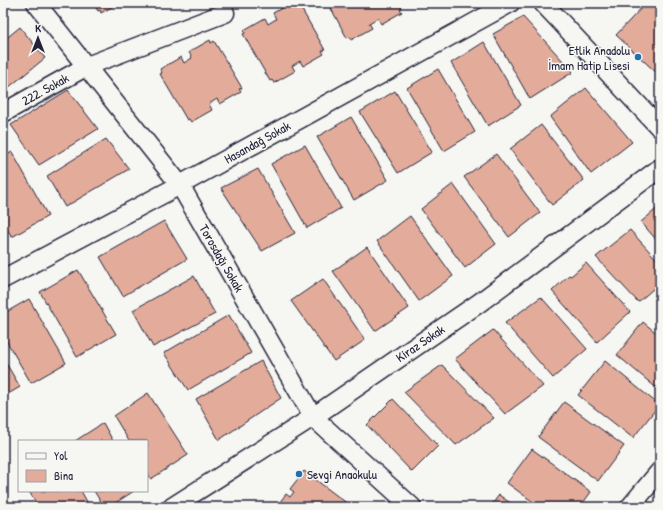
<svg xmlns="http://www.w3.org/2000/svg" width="663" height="510" font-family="'Patrick Hand',sans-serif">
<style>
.building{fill:#e3ac9a;stroke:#22223b}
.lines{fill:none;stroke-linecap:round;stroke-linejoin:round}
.minor-casing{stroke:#22223b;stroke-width:21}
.minor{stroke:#f6f6f2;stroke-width:18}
.poi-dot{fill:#1f6fb2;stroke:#f6f6f2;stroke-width:1.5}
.labels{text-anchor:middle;stroke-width:3;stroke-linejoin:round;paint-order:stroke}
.poi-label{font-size:13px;fill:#22223b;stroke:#f6f6f2;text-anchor:end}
.street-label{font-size:13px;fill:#22223b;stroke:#f6f6f2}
</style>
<rect width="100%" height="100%" fill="#f6f6f2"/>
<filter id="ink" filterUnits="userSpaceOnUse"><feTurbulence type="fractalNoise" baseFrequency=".025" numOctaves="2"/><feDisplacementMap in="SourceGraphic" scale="8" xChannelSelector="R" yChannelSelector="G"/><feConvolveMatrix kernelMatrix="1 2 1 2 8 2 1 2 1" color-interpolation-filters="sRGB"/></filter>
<g filter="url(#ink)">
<g class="building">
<path d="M93,3H119L101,13L100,10L98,11Z"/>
<path d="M291,3H295L296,5L298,3L325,50L322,51L324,54L303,66L300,61L292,66L295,71L274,83L272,80L270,81L243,34L245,33L244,30L265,18L268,24L276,19L273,13Z"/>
<path d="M328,3H399L402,8L400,9L402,12L381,24L378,18L369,23L372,28L351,40L350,37L347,38Z"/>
<path d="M646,3H660V76L616,35Z"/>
<path d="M523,17L573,72L530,99L493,34Z"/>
<path d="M20,27L45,58L3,92V41Z"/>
<path d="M210,40L211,43L214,41L242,88L239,89L241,92L220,104L217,99L209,104L212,110L191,122L189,119L187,120L160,74L162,73L160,69L181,57L184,63L192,58L189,52Z"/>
<path d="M484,42L521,105L488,126L451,63Z"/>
<path d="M438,69L475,132L444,151L407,88Z"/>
<path d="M586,88L632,142L591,174L550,117Z"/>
<path d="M68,90L98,129L39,165L11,125Z"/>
<path d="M395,91L432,152L398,173L360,112Z"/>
<path d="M351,117L388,180L354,200L317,137Z"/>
<path d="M541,125L584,180L552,205L510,149Z"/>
<path d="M106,139L129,169L65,207L47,176Z"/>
<path d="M305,145L341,208L307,228L271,164Z"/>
<path d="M12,152L48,216L12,237L3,222V157Z"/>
<path d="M496,154L540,213L509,237L464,177Z"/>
<path d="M258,169L295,233L262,251L221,188Z"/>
<path d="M453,184L496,244L465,268L421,209Z"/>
<path d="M660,206V244L641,222Z"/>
<path d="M410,216L453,276L419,301L377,241Z"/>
<path d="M164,221L187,259L123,296L100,257Z"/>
<path d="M630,230L660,263V283L638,302L596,257Z"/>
<path d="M367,247L409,308L375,331L333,271Z"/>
<path d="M586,263L630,312L597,342L552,291L569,275L571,276Z"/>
<path d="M78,270L116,334L77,357L40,292Z"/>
<path d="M194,276L215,314L153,347L133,310Z"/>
<path d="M323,279L365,340L334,361L291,301Z"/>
<path d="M541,297L587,349L553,378L505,323Z"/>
<path d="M29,299L66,363L31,383L3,335V314Z"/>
<path d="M229,315L251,353L188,390L164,353Z"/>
<path d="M643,322L660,336V391L617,355Z"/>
<path d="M493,330L543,386L505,414L455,359Z"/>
<path d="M3,358L20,387L3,397Z"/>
<path d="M261,361L281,398L219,440L196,399Z"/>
<path d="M605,361L659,405L633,438L578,395Z"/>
<path d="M442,365L494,418L456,445L404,392Z"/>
<path d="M148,393L188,455L151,479L147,472V441H129L114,416Z"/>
<path d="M393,399L438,446L412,472L367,425Z"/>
<path d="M564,402L624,446L598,481L538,437Z"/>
<path d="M103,423L113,441H75Z"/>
<path d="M532,449L591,492L580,507H540L507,483Z"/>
<path d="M304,471L352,507H276L286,494L290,497L294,492L290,489Z"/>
<path d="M29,491H81L90,507H38Z"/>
<path d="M94,491H134L109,507H104Z"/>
<path d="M499,495L516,507H490Z"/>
</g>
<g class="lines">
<g class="minor-casing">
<g id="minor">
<path d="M36,3L180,185L313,417L412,507"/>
<path d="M543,3L660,128"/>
<path d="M3,113L87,66L225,13"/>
<path d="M3,279L180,185L510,3"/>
<path d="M172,507L313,417L479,303L660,168"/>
<path d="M630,507L660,471"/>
</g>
</g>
<use href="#minor" class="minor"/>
</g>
</g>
<g class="poi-dot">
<circle cx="638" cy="57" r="4"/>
<circle cx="299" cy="474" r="4"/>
</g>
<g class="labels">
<g class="poi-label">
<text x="630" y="55">Etlik Anadolu<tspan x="630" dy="15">İmam Hatip Lisesi</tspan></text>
<text x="307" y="479" text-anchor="start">Sevgi Anaokulu</text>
</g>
<g class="street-label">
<text transform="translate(45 89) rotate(-29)" y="5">222. Sokak</text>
<text transform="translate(257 142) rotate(-29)" y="5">Hasandağ Sokak</text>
<text transform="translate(222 258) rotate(60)" y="5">Torosdağı Sokak</text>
<text transform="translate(420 343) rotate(-34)" y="5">Kiraz Sokak</text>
</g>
</g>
<rect width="663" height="510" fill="none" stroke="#f6f6f2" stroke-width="16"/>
<rect x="8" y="8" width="647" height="494" fill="none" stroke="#22223b" stroke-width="1.5" filter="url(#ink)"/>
<rect x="18" y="440" width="130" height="52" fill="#f6f6f2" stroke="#a1a1a9"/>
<rect x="26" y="453" width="20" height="6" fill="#f6f6f2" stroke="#a1a1a9"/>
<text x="54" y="460" font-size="12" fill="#22223b">Yol</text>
<rect x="26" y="470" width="20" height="12" fill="#e3ac9a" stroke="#a1a1a9"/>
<text x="54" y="480" font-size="12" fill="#22223b">Bina</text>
<g transform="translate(38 38)" stroke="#f6f6f2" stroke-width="3" paint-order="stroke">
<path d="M0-3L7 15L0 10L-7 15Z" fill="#22223b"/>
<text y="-6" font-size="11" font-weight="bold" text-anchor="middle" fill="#22223b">K</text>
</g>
</svg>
